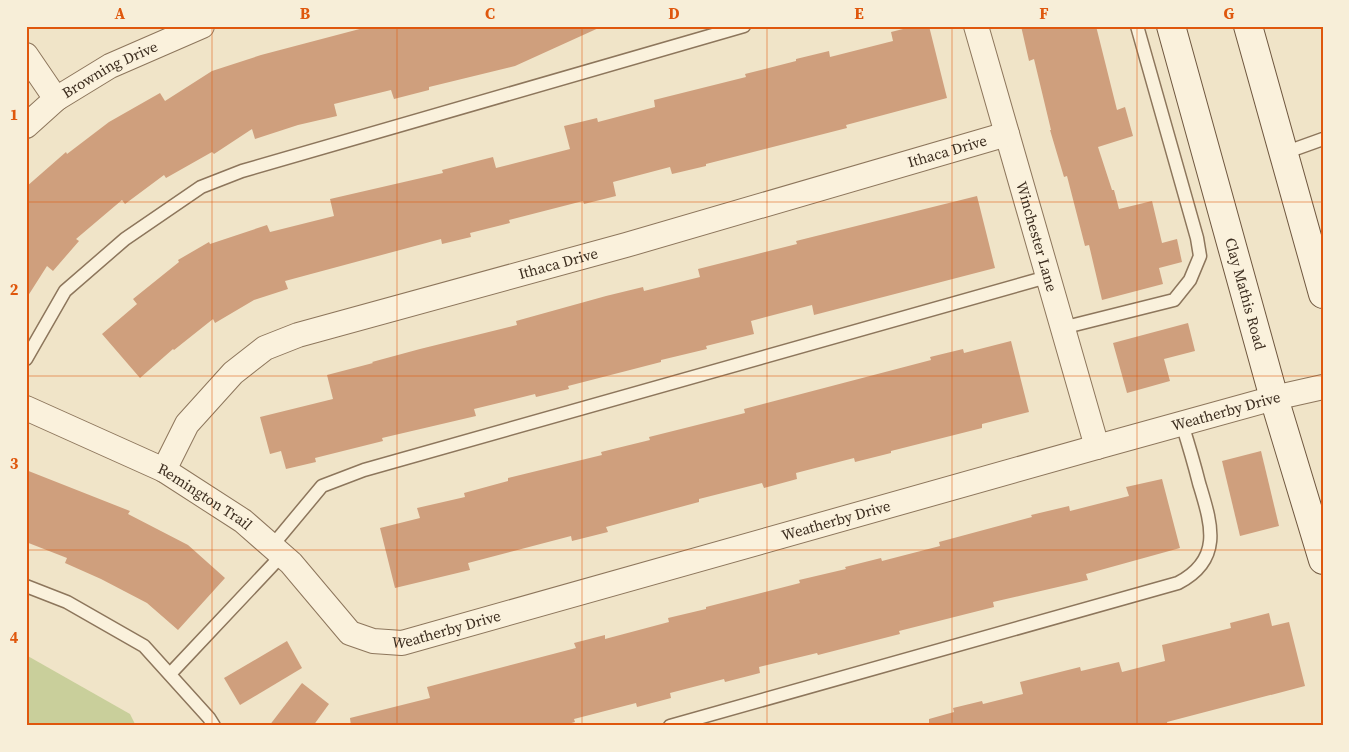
<svg xmlns="http://www.w3.org/2000/svg" width="1349" height="752" font-family="'Source Serif 4',serif">
<style>
.green{fill:#c9cf9b}
.building{fill:#cf9f7d}
.lines{fill:none;stroke-linecap:round;stroke-linejoin:round}
.service-casing{stroke:#8d765c;stroke-width:15}
.minor-casing{stroke:#8d765c;stroke-width:26}
.secondary-casing{stroke:#6f573f;stroke-width:30}
.service{stroke:#faf1dc;stroke-width:12}
.minor{stroke:#faf1dc;stroke-width:24}
.secondary{stroke:#faf1dc;stroke-width:28}
.grid{fill:none;stroke:#df570d;stroke-width:1;stroke-opacity:0.55}
.labels{text-anchor:middle;stroke-width:5;stroke-linejoin:round;paint-order:stroke}
.street-label{font-size:15px;fill:#3d2e20;stroke:#f7eed8}
.neatline{fill:none;stroke:#df570d;stroke-width:2}
.grid-label{font-size:16px;text-anchor:middle;font-weight:bold;fill:#df570d}
</style>
<rect width="100%" height="100%" fill="#f0e4c8"/>
<path class="green" d="M26,655L130,714L136,726H26Z"/>
<g class="building">
<path d="M371,26H603L515,66L429,87V90L394,99L391,90L334,104L337,116L298,125L255,139L252,129L214,154L212,152L166,178L164,175L125,204L122,200L76,239L79,241L53,271L47,266L26,299V187L66,152L67,154L109,122L160,93L165,101L212,71L261,55Z"/>
<path d="M915,26H929L947,98L846,125L847,128L706,164V166L672,174L670,167L613,182L616,196L584,204L583,201L509,220L510,223L470,233L471,237L442,244L441,239L285,281L288,289L254,300L215,323L213,319L174,350L173,349L140,378L102,334L137,304L133,299L179,262L178,260L209,242L210,244L267,225L270,232L334,216L330,199L443,173L442,170L493,157L496,168L570,149L564,126L597,118L598,122L655,107L654,100L746,77L745,74L796,61V59L829,51L830,57L893,41L891,32Z"/>
<path d="M1021,26H1096L1117,110L1125,107L1133,136L1098,147L1112,190H1114L1119,209L1152,201L1162,243L1177,239L1182,262L1159,268L1163,284L1102,300L1089,245L1085,246L1067,176L1064,177L1050,130H1051L1034,59L1029,61Z"/>
<path d="M977,196L995,268L814,315L812,305L751,321L754,334L706,346L707,349L661,360V362L568,386L569,389L536,397L535,394L474,409L476,416L382,438L383,441L315,458L316,462L286,469L281,451L270,454L260,417L333,399L327,375L373,363L372,362L420,349L517,325L516,321L606,296L643,287L644,291L700,277L698,269L797,244L796,241Z"/>
<path d="M1188,323L1195,351L1164,359L1170,381L1127,393L1113,343Z"/>
<path d="M1011,341L1029,412L982,424V428L891,451V453L855,462L854,458L796,473L797,479L764,488L762,483L699,499V502L606,527L608,532L572,541L571,536L468,563L470,570L395,588L380,528L420,518L417,508L465,497L464,493L508,481V478L602,455L601,452L650,440L649,437L745,413L744,409L931,360L930,357L963,349L964,353Z"/>
<path d="M1261,451L1279,526L1240,536L1222,461Z"/>
<path d="M26,470L130,511L128,514L188,545L225,578L178,630L147,603L101,579L65,563L67,558L26,542Z"/>
<path d="M1162,479L1180,548L1086,574L1088,580L993,602L994,607L899,631L900,634L818,655L817,653L759,667L760,673L725,682L724,679L670,693L671,698L637,707L636,703L574,719L575,722L561,726H351L350,718L430,698L427,687L576,648L574,643L605,635V639L669,622L668,618L706,609V607L800,583L799,580L846,569L845,567L881,558L882,561L940,546L939,542L1032,517L1031,515L1069,506L1070,511L1129,496L1126,487Z"/>
<path d="M1269,613L1272,626L1289,622L1305,686L1167,722L1168,726H929V719L954,712L953,708L982,701L983,704L1023,694L1020,682L1080,667L1081,671L1119,662L1122,672L1165,661L1162,645L1231,628L1230,623Z"/>
<path d="M287,641L302,668L240,705L224,678Z"/>
<path d="M302,683L329,704L313,726H269Z"/>
</g>
<g class="lines">
<g class="service-casing">
<g id="service">
<path d="M1284,153L1323,139"/>
<path d="M1062,328L1174,300L1190,280L1200,256L1197,238L1137,26"/>
<path d="M26,359L65,291L125,239L201,187L242,171L744,26"/>
<path d="M272,546L322,486L364,470L1047,277"/>
<path d="M26,586L67,602L144,646L209,718L214,726"/>
<path d="M170,674L282,555"/>
<path d="M670,726L1178,583C1224,559 1211,523 1199,483C1194,463 1188,443 1182,424"/>
</g>
</g>
<g class="minor-casing">
<g id="minor">
<path id="s1" d="M976,26L1097,447"/>
<path d="M26,55L56,99"/>
<path id="s2" d="M26,126L56,99L110,66L202,26"/>
<path id="s3" d="M26,408L164,470L243,521L291,563L350,633L373,641L402,643L1097,447L1274,398L1323,387"/>
<path id="s4" d="M164,470L187,424L233,373L265,348L298,335L626,245L1007,134"/>
</g>
</g>
<g class="secondary-casing">
<g id="secondary">
<path id="s5" d="M1171,26L1274,398L1323,560"/>
<path d="M1248,26L1323,294"/>
</g>
</g>
<use href="#service" class="service"/>
<use href="#minor" class="minor"/>
<use href="#secondary" class="secondary"/>
</g>
<path class="grid" d="M212,26V726M397,26V726M582,26V726M767,26V726M952,26V726M1137,26V726M26,202H1323M26,376H1323M26,550H1323"/>
<g class="labels">
<g class="street-label">
<text dy="5" stroke="none"><textPath href="#s2" startOffset="102">Browning Drive</textPath></text>
<text dy="5" stroke="none"><textPath href="#s4" startOffset="871">Ithaca Drive</textPath></text>
<text dy="5" stroke="none"><textPath href="#s1" startOffset="219">Winchester Lane</textPath></text>
<text dy="5" stroke="none"><textPath href="#s4" startOffset="466">Ithaca Drive</textPath></text>
<text dy="5" stroke="none"><textPath href="#s5" startOffset="278">Clay Mathis Road</textPath></text>
<text dy="5" stroke="none"><textPath href="#s3" startOffset="1310">Weatherby Drive</textPath></text>
<text dy="5" stroke="none"><textPath href="#s3" startOffset="200">Remington Trail</textPath></text>
<text dy="5" stroke="none"><textPath href="#s3" startOffset="905">Weatherby Drive</textPath></text>
<text dy="5" stroke="none"><textPath href="#s3" startOffset="500">Weatherby Drive</textPath></text>
</g>
</g>
<rect width="1349" height="752" fill="none" stroke="#f7eed8" stroke-width="55"/>
<rect x="28" y="28" width="1294" height="696" class="neatline"/>
<g class="grid-label">
<text x="120" y="19">A</text>
<text x="305" y="19">B</text>
<text x="490" y="19">C</text>
<text x="674" y="19">D</text>
<text x="859" y="19">E</text>
<text x="1044" y="19">F</text>
<text x="1229" y="19">G</text>
<text x="14" y="120">1</text>
<text x="14" y="295">2</text>
<text x="14" y="469">3</text>
<text x="14" y="643">4</text>
</g>
</svg>
